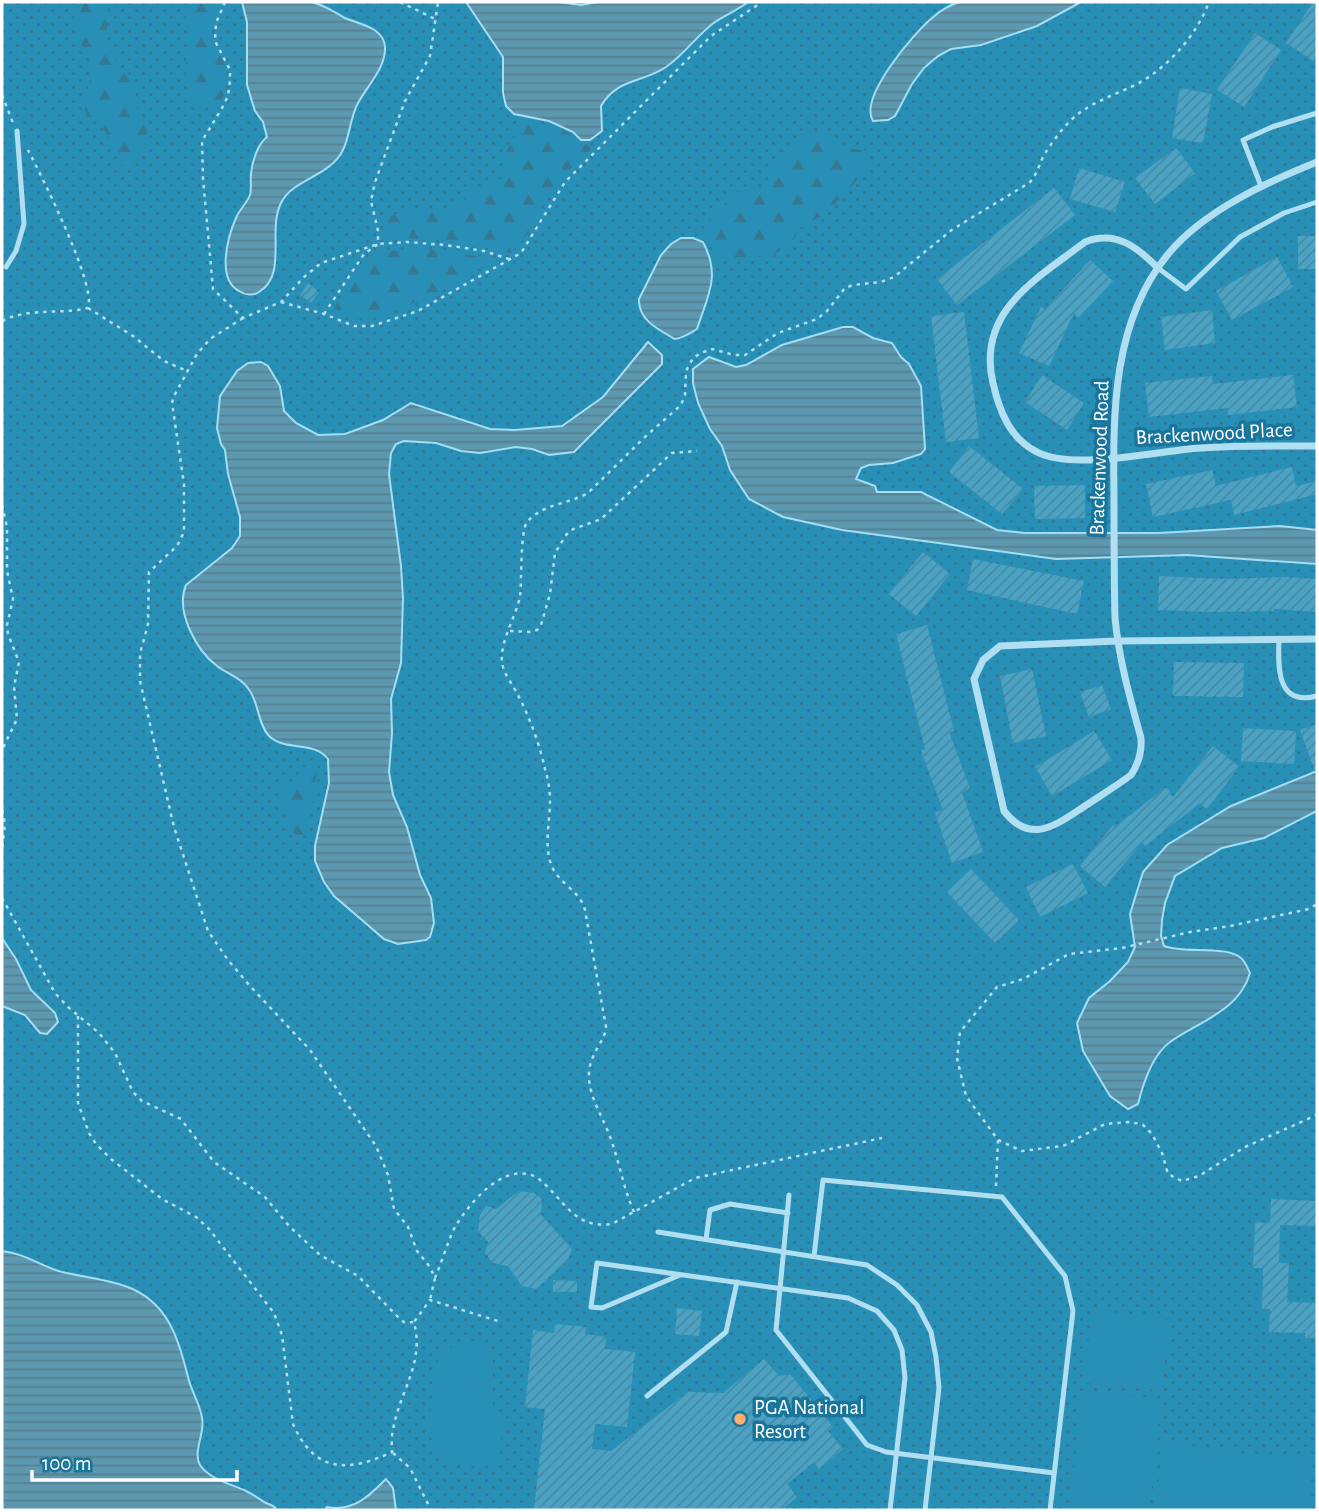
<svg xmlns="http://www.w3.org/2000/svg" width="1319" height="1512" font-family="'Alegreya Sans',sans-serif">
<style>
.grass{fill:url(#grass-dots)}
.forest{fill:url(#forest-firs)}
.pitch{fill:#2890b7}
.water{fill:url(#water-rules);stroke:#a2def4;stroke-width:2}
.building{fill:url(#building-hatch)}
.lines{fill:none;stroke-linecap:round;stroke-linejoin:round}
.path{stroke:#afdff1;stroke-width:2.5;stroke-dasharray:3.5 5;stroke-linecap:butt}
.lane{stroke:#afdff1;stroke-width:5}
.street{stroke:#afdff1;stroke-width:7}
.poi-dot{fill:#ffae6f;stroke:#19759b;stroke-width:2.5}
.labels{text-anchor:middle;stroke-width:7;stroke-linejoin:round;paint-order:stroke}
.street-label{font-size:21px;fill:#fff;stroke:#19759b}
.poi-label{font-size:21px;fill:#fff;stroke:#19759b;text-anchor:start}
</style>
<defs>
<pattern id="grass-dots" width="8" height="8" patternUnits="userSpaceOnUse" patternTransform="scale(1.75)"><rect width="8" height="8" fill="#2890b7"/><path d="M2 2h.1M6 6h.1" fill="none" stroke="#357892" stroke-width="1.8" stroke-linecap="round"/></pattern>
<pattern id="forest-firs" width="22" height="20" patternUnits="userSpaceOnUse" patternTransform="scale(1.75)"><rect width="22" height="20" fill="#2890b7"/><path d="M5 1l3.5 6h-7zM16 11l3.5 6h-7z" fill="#357892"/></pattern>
<pattern id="water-rules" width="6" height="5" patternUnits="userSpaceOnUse" patternTransform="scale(1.75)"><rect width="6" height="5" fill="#5c99b1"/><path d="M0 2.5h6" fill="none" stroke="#567e8e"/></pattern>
<pattern id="building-hatch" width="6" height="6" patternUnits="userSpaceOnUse" patternTransform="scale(1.75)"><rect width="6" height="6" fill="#4aa3c4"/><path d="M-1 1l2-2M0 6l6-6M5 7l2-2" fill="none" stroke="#4b89a0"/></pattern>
</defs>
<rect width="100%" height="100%" fill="#19759b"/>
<rect class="grass" x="2" y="2" width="1315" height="1508"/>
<g class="forest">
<path d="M75,2H109L106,43L136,92V106L147,130L143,152L132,170C115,168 114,142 104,130C99,124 92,120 86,115C82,93 93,84 91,65C89,48 81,49 77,36C73,25 74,13 75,2Z"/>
<path d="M194,2H221C216,15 210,24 212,39C213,47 218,52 222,58C231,76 225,96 217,112L210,107L195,108L190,100L185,70L189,35L185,18Z"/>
<path d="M517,116L565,131L592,148C580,162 564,173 553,188C537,210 533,235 510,253L455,241L387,237L384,222L395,214L430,209L452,210L463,202L474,188L501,179C504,171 503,164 505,156C510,141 522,132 517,116Z"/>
<path d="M822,131L829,132L843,147L866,151V170L833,206L823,215L799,228L793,240L773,256H759L749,262L732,257L718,258L711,246L698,235L734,193L758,189L768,181L773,162L792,142L804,135Z"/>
<path d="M419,248L482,257L492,261C465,279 362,339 335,311V306C366,264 360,251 419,248Z"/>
<path d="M311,760L318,764L309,825L306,834L298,838L288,825L287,813L280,805L278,796L283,785L291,782Z"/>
</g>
<g class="pitch">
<path d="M1099,1311L1164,1317L1169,1323L1163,1385L1156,1390L1088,1383L1084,1379L1091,1318Z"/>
<path d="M472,1341L482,1344L490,1350L493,1358V1406L502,1423L500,1458L492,1466L482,1467L457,1465L436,1448L428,1432L435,1366L442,1353L460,1342Z"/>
<path d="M1087,1392L1154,1398L1161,1403L1149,1510H1070L1081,1398Z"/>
<path d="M1171,1443L1231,1450L1235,1458L1244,1453L1307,1457L1313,1463L1308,1510H1156L1162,1446Z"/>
</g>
<g class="water">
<path d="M242,2C264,2 290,0 311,2C322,4 335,12 345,18C358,24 384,27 385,47C386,68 367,86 358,103C349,119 350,143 338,158C323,177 292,181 281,203C267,231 288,274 259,292C253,296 245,295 239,291C216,279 228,236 236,218C239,210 247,203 250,195C252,189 250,180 251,174C252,161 258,144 267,137L263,122L255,111L247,85V22Z"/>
<path d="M466,2H558L581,5L598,2H748C738,10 725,15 715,22C697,35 684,55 666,67C643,83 617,78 601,106L602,131L590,140H581L573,132L549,121L514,114L506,106L503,93V57Z"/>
<path d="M960,2H1081L1037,26L981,45L951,49L938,56L924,68L912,84L895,116L888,120L873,121C858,98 914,33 932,18C941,10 949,5 960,2Z"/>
<path d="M681,238H693L703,242C721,276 708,295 697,329C691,333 682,338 675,339C659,330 638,320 639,299L661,255L671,244Z"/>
<path d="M843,327H853L873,338L892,343L901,357L909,364L921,386L925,449L921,454L893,463L869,465L861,468L856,479L875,486L877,492H921L997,530L1024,533H1159L1280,526L1317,530V564L1187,555L1056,559L842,530L783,517L749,499L730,470L722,446L710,429L698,403L693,383V369L709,357L736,367L746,365L782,345Z"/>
<path d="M648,342L662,355V364L574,452L549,455L532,449L516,447L480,453L461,451L436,443L404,441L396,444L391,453L389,474L401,566L403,598L401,663L391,699L392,733L389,772L393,795L407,827L420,875L431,898L434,923L430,937L426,940L398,944L384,939L334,896L324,882L315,861V846L329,783L328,759C313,740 286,752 269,736C258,724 259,705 250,691C242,678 229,675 217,666C196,650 175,611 186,585L232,548L240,536V517L228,474L225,450L221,444L217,428L220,396L237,371L248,363L261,362L268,366L280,386L284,411L296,423L318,435L345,434L383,420L411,403L490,429L515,430L562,426L603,397Z"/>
<path d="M1317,771V811L1264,838L1222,848L1175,876L1165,903L1162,920L1161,936L1164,946C1184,954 1226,945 1241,958C1245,961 1248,969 1250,973C1239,1011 1200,1021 1170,1042C1152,1055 1143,1084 1138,1104L1128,1109L1110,1096L1083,1051L1077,1023L1089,998L1110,981L1128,962L1135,947L1130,914L1143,872L1167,845L1231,806Z"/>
<path d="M2,938L16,959L31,990L55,1013L58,1022L47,1034L40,1033L25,1015L2,1006Z"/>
<path d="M2,1251C27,1254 40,1266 62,1272C83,1277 105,1279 125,1286C168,1301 178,1338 188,1377C191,1390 198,1401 201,1413C207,1432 192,1451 200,1465C209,1479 231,1484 246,1491C253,1494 258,1498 264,1502C270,1505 273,1504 277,1510H2Z"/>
<path d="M386,1479L393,1488L396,1510H325L327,1507C354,1512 369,1496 386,1479Z"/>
</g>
<g class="building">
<path d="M1313,2H1317V55L1313,61L1286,43Z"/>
<path d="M1255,33L1281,50L1244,107L1217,90Z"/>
<path d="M1180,88L1212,94L1203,143L1172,138Z"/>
<path d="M1176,148L1195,173L1155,204L1135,178Z"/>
<path d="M1079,168L1125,182L1115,212L1070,199Z"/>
<path d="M1054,188L1075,215L957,305L937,279Z"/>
<rect x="1298" y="236" width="19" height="33"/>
<path d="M1277,257L1293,287L1232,320L1216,291Z"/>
<path d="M1090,260L1113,281L1079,318L1074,313L1049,366L1019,353L1041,307L1045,309Z"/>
<path d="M308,283L319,292L311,303L300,295Z"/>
<path d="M1212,310L1215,343L1165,350L1161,317Z"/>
<path d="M964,312L979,438L946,442L931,316Z"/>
<path d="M1042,375L1084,403L1067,430L1025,402Z"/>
<path d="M1293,375L1297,407L1228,415V408L1149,417L1145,383L1212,376L1213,384Z"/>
<path d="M969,446L1023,489L1002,514L949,472Z"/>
<path d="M1292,467L1296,486L1317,481V494L1234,515L1231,500L1153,517L1146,484L1212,470L1216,486Z"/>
<path d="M1085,485V518L1035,519L1034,486Z"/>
<path d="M923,552L950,574L916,616L889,594Z"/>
<path d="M973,559L1084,581L1077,614L967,590Z"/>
<path d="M1159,576L1221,579L1286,577L1317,579V612L1274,609V611L1210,612L1158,610Z"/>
<path d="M927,625L954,731L949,732L970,788L962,792L983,852L952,863L935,813L943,810L921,751L925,749L896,634Z"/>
<path d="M1174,662L1244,663L1243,697L1173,696Z"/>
<path d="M1032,669L1046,736L1013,743L1000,676Z"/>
<path d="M1102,685L1111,709L1089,717L1080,692Z"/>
<path d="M1317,724V773L1316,774L1300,730Z"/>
<path d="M1243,728L1296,731L1294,764L1241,761Z"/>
<path d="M1094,731L1112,760L1052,796L1035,767Z"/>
<path d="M1213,746L1239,767L1207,809L1200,803L1145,846L1142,842L1105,887L1080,866L1113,825L1115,827L1166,787L1173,797Z"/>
<path d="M1073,864L1088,893L1040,917L1026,887Z"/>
<path d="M971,869L1019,920L995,943L947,892Z"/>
<path d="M519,1191L534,1193L542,1199L541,1215L572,1249L568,1260L536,1289L522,1286L508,1266L493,1263L485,1253L488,1242L478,1231L480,1215L486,1206L496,1209Z"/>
<path d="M1271,1199L1317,1201V1226L1280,1225L1279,1263H1289L1287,1302L1317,1303V1338H1305V1333L1269,1332L1270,1309H1262L1263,1268H1253L1255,1222L1270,1223Z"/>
<path d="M553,1280L577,1281V1292H553Z"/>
<path d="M677,1308L702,1311L699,1336L675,1334Z"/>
<path d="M555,1324L586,1327L585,1334L606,1337L605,1349L635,1352L627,1427L595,1424L592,1449L611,1451L688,1392L723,1393L764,1359L779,1376L790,1374L833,1427L828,1431L843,1449L819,1469L814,1462L787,1484L797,1497L781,1510H534L545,1409L525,1407L533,1330L554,1333Z"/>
</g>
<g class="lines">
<g class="path">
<path d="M225,2L216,23L215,41L230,70V81L228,96L222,108L202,141L203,178L213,289L243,318L281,302L304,277L321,263L378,244L407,242L445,245L484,251L509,259"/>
<path d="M400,2L437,20"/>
<path d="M2,95L13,123"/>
<path d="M281,302L324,314L354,326H372L418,311L521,253L565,182L711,36L762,2"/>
<path d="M88,308L133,336L164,361L187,371"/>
<path d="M324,314L364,254L378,244V231L371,201L375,182L405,101L430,56L438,2"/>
<path d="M243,318L210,339L197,354L174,396L172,403L184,484V532L177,546L149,572L148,624L140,654V681L174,827L208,931L228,960L250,986L310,1050L376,1146L388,1175L394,1209L408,1227L417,1251L430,1267L435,1278L430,1300"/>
<path d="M2,321C30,307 59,315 88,308C97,286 41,175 28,150"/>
<path d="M2,505L7,527V571L13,599L7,625L8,634L19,662L14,687L17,719L2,750"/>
<path d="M510,631L531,632L537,630L541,625L550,594L555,553L566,535L571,530L601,519L672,453L697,451"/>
<path d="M2,810L5,824L2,850"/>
<path d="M2,898L55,993L68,1007L99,1033L115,1053L133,1092L142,1101L181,1119L214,1162L265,1197L289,1226L320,1255L358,1276L400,1319L405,1323L414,1322"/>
<path d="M78,1016V1103L89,1133L96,1144L111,1159L162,1199L196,1217L209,1229L274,1313L282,1335L293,1424C315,1474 349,1472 392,1452C392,1445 391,1437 393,1430C399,1392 425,1364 414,1322L430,1300L501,1322"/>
<path d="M998,1140L1022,1151L1063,1146L1105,1124L1128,1122L1142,1124L1152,1134L1162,1153L1168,1174L1182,1181L1199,1176L1245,1147L1317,1115"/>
<path d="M996,1186L998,1140L966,1096L957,1058L960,1032L997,987L1023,979L1069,954L1122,948L1190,932L1230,926L1309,909L1317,904"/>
<path d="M634,1212C623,1187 619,1160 609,1134C601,1113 588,1096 589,1072C591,1051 605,1042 606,1027L585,910C580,890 557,883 551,864C544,845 550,820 550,801C550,790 548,779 545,769C540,745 529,716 518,695C513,685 506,677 503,667C497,645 516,618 520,596C522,580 520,532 527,522C542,504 569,504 588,493L646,436L681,405L685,395L686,371L693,358L701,353L712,349L734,355H745L778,333L817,319L827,311L845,288L853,285L881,282L894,277L953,229L1029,183C1037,175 1039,165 1044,155C1053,141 1065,124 1078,114C1094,102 1113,95 1131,87C1165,71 1196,37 1209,2"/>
<path d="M435,1278C442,1262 447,1243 455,1227C470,1202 504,1161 536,1177C565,1198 571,1229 612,1224L695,1178L882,1138"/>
<path d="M393,1453L410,1468L431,1510"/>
</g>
<g class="lane">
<path d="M1261,186L1243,140L1272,127L1317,113"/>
<path d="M6,267L16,251L24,224L17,131"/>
<path d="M1158,268L1186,289L1240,237L1284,213L1317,202"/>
<path d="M1279,639C1278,666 1276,707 1317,696"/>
<path d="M789,1195L776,1330L867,1445L886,1452L1054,1473"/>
<path d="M658,1232L867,1265L897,1285L917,1305L931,1332L936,1357L939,1388L925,1510"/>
<path d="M706,1239L710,1210L730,1204L788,1213"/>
<path d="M814,1256L823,1180L1002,1197L1065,1276L1073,1311L1050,1510"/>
<path d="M680,1275L602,1308L591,1307L597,1263L848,1298L877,1311L894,1330L902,1350L905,1378L890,1510"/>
<path d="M647,1396L726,1332L737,1282"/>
</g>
<g class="street">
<path d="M1317,162C1267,182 1204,211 1169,253C1112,321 1113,413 1114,496C1114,537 1114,578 1115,618C1119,660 1130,698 1141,738C1142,752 1139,763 1131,775C1116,786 1100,796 1085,806C1057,824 1031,846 1004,811L974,679L983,660L1000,646L1117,641L1317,639"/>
<path d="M1158,268C1137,247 1116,230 1085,242C1038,278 976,311 993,383C999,410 1010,439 1037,452C1073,471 1157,451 1200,448C1239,445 1278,446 1317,446"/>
</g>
</g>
<circle class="poi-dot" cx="740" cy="1419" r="7"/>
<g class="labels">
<g class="street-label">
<text transform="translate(1214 433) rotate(-3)" y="7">Brackenwood Place</text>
<text transform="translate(1099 458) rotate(-88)" y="7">Brackenwood Road</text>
</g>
<g class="poi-label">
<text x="754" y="1414">PGA National<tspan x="754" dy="24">Resort</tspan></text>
</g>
</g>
<rect width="1319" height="1512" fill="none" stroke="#ffffff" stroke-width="7"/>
<path d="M32 1470v10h205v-10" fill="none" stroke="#ffffff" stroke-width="3.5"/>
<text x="42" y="1470" font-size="21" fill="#ffffff" stroke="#19759b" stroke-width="5" paint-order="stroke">100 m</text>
</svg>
